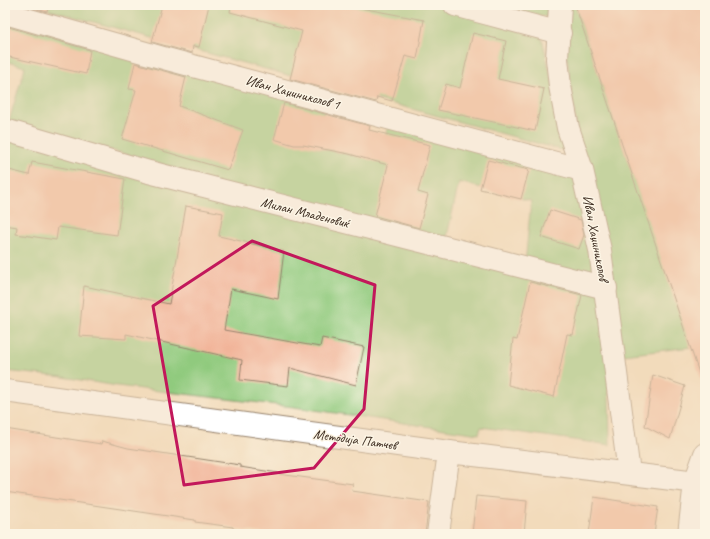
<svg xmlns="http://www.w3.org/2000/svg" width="710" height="539" font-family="Caveat,sans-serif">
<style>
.green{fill:#90ca7e;stroke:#667a4e;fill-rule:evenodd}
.building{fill:#f1b398}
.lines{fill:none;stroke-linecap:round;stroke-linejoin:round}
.minor-casing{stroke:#96826c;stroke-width:24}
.minor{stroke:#fff;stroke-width:22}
.marked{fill:none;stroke:#c2185b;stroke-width:3;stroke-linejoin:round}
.labels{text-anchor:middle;stroke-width:3;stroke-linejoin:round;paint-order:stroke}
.street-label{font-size:14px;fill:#3b2a1e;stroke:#fcf5e5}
</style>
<rect width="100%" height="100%" fill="#fcf5e5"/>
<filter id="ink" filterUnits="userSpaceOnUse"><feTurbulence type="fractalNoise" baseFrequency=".025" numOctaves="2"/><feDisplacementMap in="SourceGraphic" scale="8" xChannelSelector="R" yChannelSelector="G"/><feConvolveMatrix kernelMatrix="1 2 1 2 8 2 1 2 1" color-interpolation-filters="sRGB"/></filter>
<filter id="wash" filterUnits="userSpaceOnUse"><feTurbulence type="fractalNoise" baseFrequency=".012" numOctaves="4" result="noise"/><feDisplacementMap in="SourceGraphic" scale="16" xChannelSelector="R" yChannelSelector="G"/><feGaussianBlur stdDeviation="0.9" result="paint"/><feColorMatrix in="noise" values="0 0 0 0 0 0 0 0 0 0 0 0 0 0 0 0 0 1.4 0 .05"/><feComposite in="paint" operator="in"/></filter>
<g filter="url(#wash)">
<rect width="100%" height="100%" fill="#f2dbbb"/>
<g class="green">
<path d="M31,5H436L542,38L554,90L573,153Z"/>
<path d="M493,5H548L547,17Z"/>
<path d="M560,5H575L691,347L615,356L608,349L610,445L481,427L479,434L294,407L117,386L63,377L5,371V137L185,171L9,121L25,67L5,61V15L327,101L315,147L380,161L389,121L582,170ZM459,182L531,201L525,265L444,250Z"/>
</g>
<g id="blocks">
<g class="building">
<path d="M23,5H49L47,12Z"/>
<path d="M162,5H209L199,47L193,46L192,53L152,42Z"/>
<path d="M231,5H345L424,20L417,59L405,56L392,101L377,97L376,102L290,79L302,31L230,12Z"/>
<path d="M575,5H705V378L701,379Z"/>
<path d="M5,26L90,50L86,74L5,56Z"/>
<path d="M473,33L506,41L498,79L544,89L535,131L438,110L446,84L460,88Z"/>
<path d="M135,63L186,77L179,106L243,130L228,170L122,139L136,90L129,89Z"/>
<path d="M284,103L370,126L369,130L430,145L418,192L428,195L419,228L375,216L388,165L349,154L303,145H294L274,139Z"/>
<path d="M488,160L529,170L521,199L480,189Z"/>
<path d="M32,162L125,179L117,235L58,227L56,240L16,234L17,227L5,225V169L29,175Z"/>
<path d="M186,206L223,213L219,236L284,251L278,299L231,289L224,330L320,347L322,338L364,347L356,385L290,368L288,386L240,380L242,360L126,334V339L79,336L84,286L169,304Z"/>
<path d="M550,210L581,220L584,235L579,249L541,237Z"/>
<path d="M530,282L582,295L573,335L567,334L554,397L508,385L513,339L517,340Z"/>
<path d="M653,375L685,386L670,439L645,426Z"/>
<path d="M5,429L101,444L102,441L128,448L240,465V467L278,473V474L353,484L352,491L429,502L425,534H268L233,529V527L195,522V520L5,492Z"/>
<path d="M476,496L527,501L524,534H472Z"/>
<path d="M594,497L658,507L654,534H589Z"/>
</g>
</g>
</g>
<g filter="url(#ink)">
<use href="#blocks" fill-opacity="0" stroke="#96826c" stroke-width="1"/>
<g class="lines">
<g class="minor-casing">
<g id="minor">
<path d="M455,5L560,33"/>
<path d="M560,5L557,59L560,86L568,128L582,170L600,250L629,473"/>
<path d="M5,13L167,59L582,170"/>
<path d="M5,130L149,172L606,288"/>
<path d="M5,391L449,452L705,483"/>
<path d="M438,534L449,452"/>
<path d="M689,534L695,482L705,454"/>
</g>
</g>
<use href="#minor" class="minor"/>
</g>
</g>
<path d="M0 0H710V539H0ZM252,241L375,285L364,409L314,468L184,485L153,306Z" fill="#f2dbbb" fill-opacity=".55" fill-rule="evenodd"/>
<path class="marked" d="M252,241L375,285L364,409L314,468L184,485L153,306Z"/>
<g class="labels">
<g class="street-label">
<text transform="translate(293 92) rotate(15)" y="5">Иван Хаџиниколов 1</text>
<text transform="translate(305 212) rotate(14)" y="5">Милан Младеновиќ</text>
<text transform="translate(596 238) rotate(79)" y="5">Иван Хаџиниколов</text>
<text transform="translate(355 439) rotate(8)" y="5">Методија Патчев</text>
</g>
</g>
<rect width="710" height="539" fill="none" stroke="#fcf5e5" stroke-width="20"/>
</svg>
